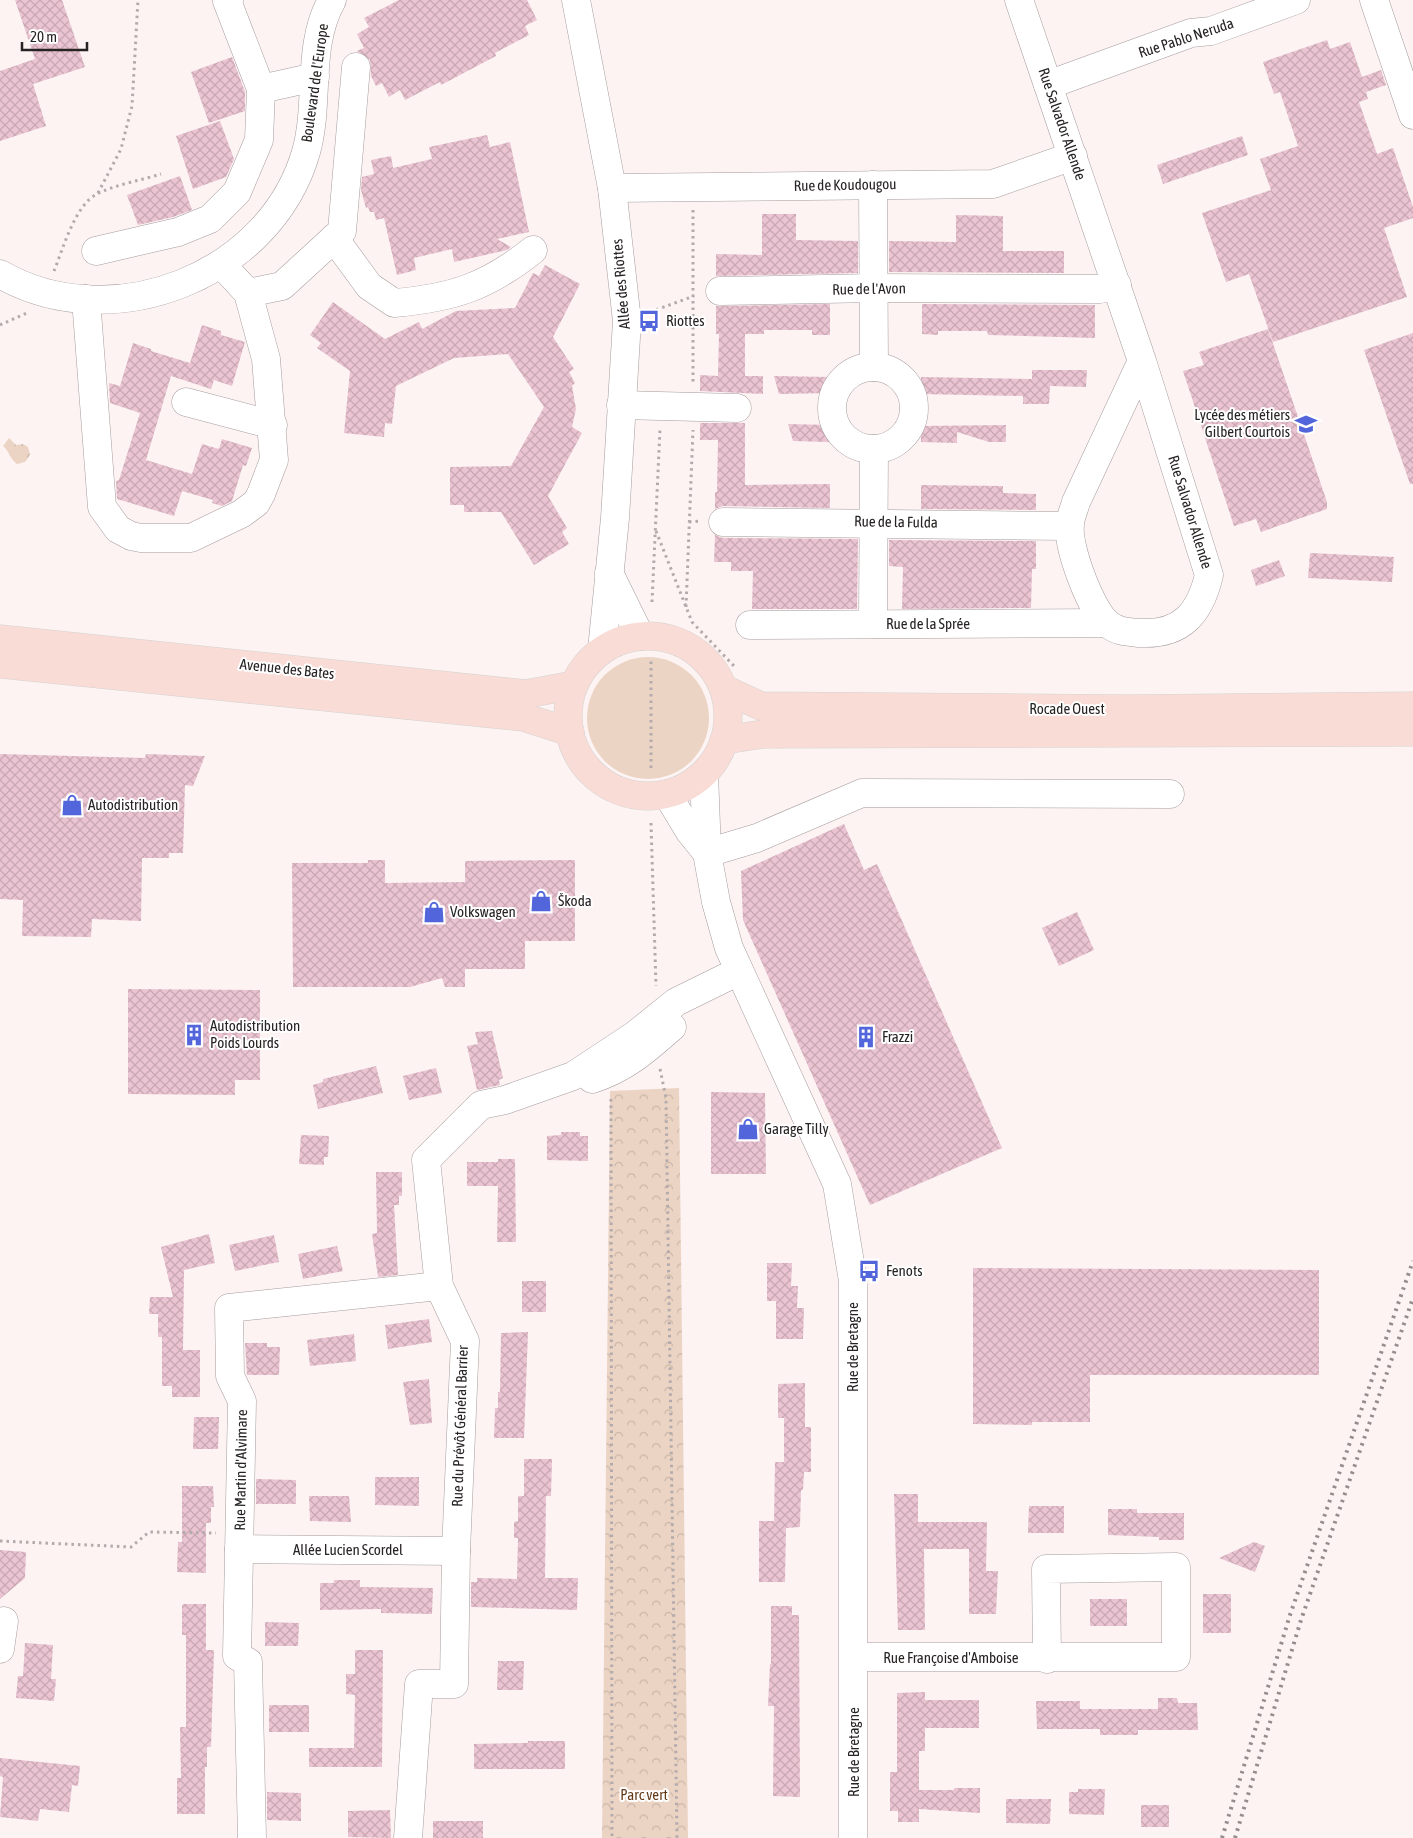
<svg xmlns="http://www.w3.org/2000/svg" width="1413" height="1838" font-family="'Asap Condensed',sans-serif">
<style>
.grass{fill:#ecd4c4}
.park{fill:url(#park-crowns)}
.building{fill:url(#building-cross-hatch)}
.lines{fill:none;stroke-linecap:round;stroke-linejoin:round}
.minor-casing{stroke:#a69c9d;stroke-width:29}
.major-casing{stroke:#d4d3d3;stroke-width:29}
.path{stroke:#b3abab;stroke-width:3;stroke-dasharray:2.5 4;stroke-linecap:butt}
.minor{stroke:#fff;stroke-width:28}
.major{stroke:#f8dcd5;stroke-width:28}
.rail{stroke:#948d8d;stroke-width:4;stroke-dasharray:2.5 5;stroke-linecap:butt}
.labels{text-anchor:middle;stroke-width:4;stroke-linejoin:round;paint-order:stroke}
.street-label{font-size:15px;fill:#272323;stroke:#fff}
.poi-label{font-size:15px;fill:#272323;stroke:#fff;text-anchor:start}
.park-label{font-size:15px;fill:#643918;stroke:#fff}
</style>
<defs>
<pattern id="park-crowns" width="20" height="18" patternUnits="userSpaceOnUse" patternTransform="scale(1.25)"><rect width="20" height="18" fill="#ecd4c4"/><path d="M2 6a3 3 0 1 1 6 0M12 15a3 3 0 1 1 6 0" fill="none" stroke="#cab6a8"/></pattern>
<pattern id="building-cross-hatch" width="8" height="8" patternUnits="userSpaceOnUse" patternTransform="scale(1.25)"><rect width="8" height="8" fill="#eac4d2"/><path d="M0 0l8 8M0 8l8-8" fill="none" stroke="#c9a8b4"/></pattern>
</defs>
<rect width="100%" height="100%" fill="#fdf3f3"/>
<circle class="grass" cx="648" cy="718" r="61"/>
<g class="park">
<path d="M9,438L16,445L23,444L28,447L30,455L25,462L17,464C10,459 10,452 3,446Z"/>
<path d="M679,1088L688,1838H602L610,1091Z"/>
</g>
<g class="building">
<path d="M15,0H62L85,67L33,84L46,126L0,141V71L35,59Z"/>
<path d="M399,0H527L537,20L525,26L529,35L495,53L496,56L441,85L440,82L405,100L400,90L389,97L382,83L376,86L371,76L370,60L357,51L364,48L357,34L369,27L364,18Z"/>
<path d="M1327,40L1330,49L1350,42L1362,77L1381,70L1386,85L1366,92L1368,99L1359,102L1377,154L1393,148L1413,207V218L1384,228L1407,297L1273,342L1249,274L1226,282L1202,213L1271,190L1260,159L1298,146L1280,92L1274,94L1263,62Z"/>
<path d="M232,57L245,92V111L209,123L191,72Z"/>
<path d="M220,121L234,159L226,177L193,189L176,136Z"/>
<path d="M487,135L490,147L510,142L529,232L497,239L511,247L507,250L454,262L452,249L414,258L416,270L397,275L384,218L376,220L374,212H370L368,207L366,208L361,190L362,177L374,174L371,160L391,156L393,168L432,159L429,147Z"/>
<path d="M1242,136L1248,155L1163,184L1157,165Z"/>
<path d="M180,176L192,210L173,217L138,225L127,195Z"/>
<path d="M762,214H796V240L858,241V273L716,276V254L762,255Z"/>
<path d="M956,215L1003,216V251H1064V273L889,272V241L956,242Z"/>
<path d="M545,265L580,284L553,337L574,369L569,372L575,383L572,386L576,409L572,427L582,433L548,496L567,528L562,532L569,544L534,565L501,512H464V505H450V467L511,466L544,407L508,354L454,358L396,386L392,424L385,423L384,437L344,433L350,371L317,348L321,343L310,335L333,302L385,339L419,322L422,329L456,311L515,308L533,273L539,276Z"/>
<path d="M830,304V335H812V330H764V334H745V376H763V394L700,391V375L718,376L719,334H716V306Z"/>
<path d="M922,304L1095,305V338L988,335L987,331H938V335L922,334Z"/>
<path d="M202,325L221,331V335L245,342L232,386L214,380L211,389L171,376L146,460L192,474L202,444L219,449L222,439L252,448L246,466L243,465L232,501L222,506L212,503L213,500L182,491L174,516L117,499L116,481L119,480L140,413L110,403L109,383L120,386L133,343L151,349V351L190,363Z"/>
<path d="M1268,329L1327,502V509L1261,532L1256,519L1234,526L1183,371L1204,365L1199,352Z"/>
<path d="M1413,333V484H1410L1364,350Z"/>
<path d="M1032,370H1087L1086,387L1050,386L1049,404H1023V396L921,394V377L1032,379Z"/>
<path d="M774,376L830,377V393L779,394Z"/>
<path d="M700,423H745V485L830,484V508L723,506L715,509V492H717L718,440H700Z"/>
<path d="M788,424L830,425L829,442L793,441Z"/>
<path d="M1006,425V442H989L957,432V443L921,442V426Z"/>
<path d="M921,485L1003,486V493L1036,494V510L921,509Z"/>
<path d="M715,535L723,538L858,539L857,609H752L753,571H731V562H714Z"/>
<path d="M889,540L1036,541V569H1032L1031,608L902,609L903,567L889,566Z"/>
<path d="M1310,553L1394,557L1392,582L1308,578Z"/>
<path d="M1279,560L1285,576L1256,586L1251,570Z"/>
<path d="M0,754L145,758L146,754L205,756L193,786L185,785L183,853H169V858H142L141,921L92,919L91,937L22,936L23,900L0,899Z"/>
<path d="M844,824L864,870L877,864L1002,1148L870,1205L743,920L741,871Z"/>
<path d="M368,860H385V883L465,882V861L575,860V941H525V969H465V987H445L442,978L410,987H293L292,863H368Z"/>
<path d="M1077,912L1094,950L1059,966L1042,928Z"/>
<path d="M128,989L260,990V1080H235V1095L128,1094Z"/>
<path d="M492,1031L503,1078L499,1080L500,1085L477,1090L467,1046L478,1044L475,1032Z"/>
<path d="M376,1066L383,1093L318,1109L313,1085L323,1082V1079Z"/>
<path d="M436,1068L442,1093L409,1100L403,1076Z"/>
<path d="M711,1092L765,1093L766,1174H711Z"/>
<path d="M561,1132H580V1136H588V1161L547,1160V1136L561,1135Z"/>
<path d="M301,1135L329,1136L328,1157H324V1165L299,1164Z"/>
<path d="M498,1159H515L516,1242H497L498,1186H467V1162H498Z"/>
<path d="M376,1172H402V1196H399V1205H394L398,1275L378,1277L372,1234L377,1233Z"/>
<path d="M209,1234L215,1263L184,1270L183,1350H200V1397H172V1386H162V1337H158V1314H149L150,1297H173L161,1247Z"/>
<path d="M274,1235L279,1262L235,1271L229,1245Z"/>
<path d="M337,1246L343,1271L303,1279L298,1254Z"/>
<path d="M767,1263H792L791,1286H798L797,1308H804L803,1339H776V1301H767Z"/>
<path d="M973,1268L1319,1270V1375H1090V1422H1032V1425L973,1424Z"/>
<rect x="522" y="1281" width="24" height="31"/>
<path d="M429,1319L432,1342L388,1349L385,1325Z"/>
<path d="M528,1332L524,1438H494L495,1408H498V1392H500L501,1333Z"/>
<path d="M354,1334L356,1361L310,1366L307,1340Z"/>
<path d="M245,1343H267V1347H280L279,1375H247Z"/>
<path d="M429,1379L432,1423L410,1425L403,1382Z"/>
<path d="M805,1383V1427H811V1472H804L803,1490H801L800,1527L786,1528L785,1582H759V1521H774L775,1462H784V1418H778V1384Z"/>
<path d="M194,1417H219L218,1449H193Z"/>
<path d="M524,1459H552L551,1496H546L545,1578H578L577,1610L471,1607V1582H477V1578L517,1579L518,1538H514V1522L518,1521V1496H524Z"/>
<path d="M375,1477H419V1506L375,1505Z"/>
<path d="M256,1479L296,1480V1504H256Z"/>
<path d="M182,1486H213L214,1507H211V1523H206V1573L177,1572L178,1542H182Z"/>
<path d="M894,1494H918V1522H987L986,1571H998L996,1614H969V1549H924L925,1630H898Z"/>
<path d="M309,1496H349L351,1522L310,1521Z"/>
<path d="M1029,1506H1064V1533H1028Z"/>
<path d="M1108,1509H1137V1513H1184V1540H1159V1537L1108,1535Z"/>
<path d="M1254,1542L1265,1546L1255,1572L1219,1558Z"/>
<path d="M0,1550L26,1552L25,1578L0,1599Z"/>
<path d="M334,1580H360V1587L433,1588L432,1614L381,1613V1609L320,1610V1583H334Z"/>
<rect x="1203" y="1594" width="28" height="39"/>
<rect x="1090" y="1599" width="37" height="27"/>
<path d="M184,1604H206V1650H214L211,1747H207V1767H205V1814H177V1778H181L180,1727H186V1635H182V1605Z"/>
<path d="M771,1606H792V1615H799L800,1797L773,1796L774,1706H768L770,1664H771Z"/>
<path d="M265,1622L299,1623L298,1646H265Z"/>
<path d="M25,1643L53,1645L51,1679H56L54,1701L16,1698L18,1676H23Z"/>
<path d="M355,1650H383L382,1767H309V1748H354L355,1695L346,1694V1674H355Z"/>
<path d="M498,1661H524L523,1690H497Z"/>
<path d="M925,1692V1700H979V1728H925V1751H919V1790H954V1788H980V1813L919,1809V1822H898V1811H890V1772H897V1693Z"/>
<path d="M1158,1698H1177L1178,1703H1197L1198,1730H1138V1735H1100V1729H1037L1036,1701H1080V1709H1158Z"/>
<rect x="269" y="1705" width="40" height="27"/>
<path d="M528,1741H565V1769H474V1744L528,1743Z"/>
<path d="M0,1758L80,1766L78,1786L72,1785L69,1812L40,1809L38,1821L0,1817L3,1777L0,1776Z"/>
<path d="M1078,1789H1105L1104,1815L1069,1814V1792H1078Z"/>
<path d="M267,1792L301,1793V1821L267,1820Z"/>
<path d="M1006,1799H1051L1050,1824L1006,1823Z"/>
<rect x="1141" y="1805" width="28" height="22"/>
<path d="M390,1810L391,1838L348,1837V1811Z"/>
<rect x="433" y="1821" width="50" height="17"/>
</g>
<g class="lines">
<g class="minor-casing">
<g id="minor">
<path d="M576,0L612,188L627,321L615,518L602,650"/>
<path d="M1019,0L1142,361L1209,575C1200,613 1182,635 1140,633C1128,632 1118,632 1108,624C1091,611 1067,546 1070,525C1070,517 1074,510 1076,502L1142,361"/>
<path d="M1374,0L1413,115"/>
<path d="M1048,85L1191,33L1211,31L1296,0"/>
<path d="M261,89L315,77"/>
<path d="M873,185L874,367"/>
<path d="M612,188L993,184L1073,156"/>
<path d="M334,238L369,286L394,303C452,298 487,287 533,250"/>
<path d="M96,251L178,232L210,219L237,192L259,140L261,89L227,1L229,0"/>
<path d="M0,274C111,338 270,277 306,152C320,103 306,46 332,0"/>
<path d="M720,291L874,288L1100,289L1117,285"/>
<path d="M248,293L282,286L342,231L356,67"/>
<path d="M86,299L102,507L118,529L131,536L141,538H191L241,514L256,503L261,494L274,460L266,359L248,293L222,265"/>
<circle cx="873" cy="408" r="41"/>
<path d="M186,402L273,425"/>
<path d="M621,405L737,408"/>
<path d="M723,522L1069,526"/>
<path d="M609,573L640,636"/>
<path d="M873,624L874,449"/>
<path d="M750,625L1106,623"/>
<path d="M704,773L707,853L716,902L729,948L837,1184L853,1281V1838"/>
<path d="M667,794L690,832L707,853"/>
<path d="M707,853L757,838L862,793L1170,794"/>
<path d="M592,1079C625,1069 647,1049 672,1027"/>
<path d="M239,1549L456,1551"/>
<path d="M0,1649L4,1621"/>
<path d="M854,1657H1176V1567L1046,1569L1047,1659"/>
<path d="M252,1838L248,1662L237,1656L242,1401L230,1376L229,1308L439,1286"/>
<path d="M408,1838L419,1684H454L456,1551L465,1341L439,1286L426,1160L481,1105L505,1100L573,1076L635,1035L676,1002L739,971"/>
</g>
</g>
<g class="major-casing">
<g id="major">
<circle cx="648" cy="716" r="80"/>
<path d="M0,639L526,694L574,685"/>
<path d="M0,664L523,717L570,732"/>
<path d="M724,689L761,706L1128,709L1413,706"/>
<path d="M724,740L763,734L1413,732"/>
</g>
</g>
<g class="path">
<path d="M98,193L121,149L132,106L138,0"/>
<path d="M693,210V384"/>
<path d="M54,271C63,249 75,205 97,194C114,185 142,180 161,174"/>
<path d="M650,312L694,296"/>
<path d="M0,325L29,312"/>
<path d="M689,522L700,521"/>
<path d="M656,531L692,622L734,666"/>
<path d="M652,602L660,429"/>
<path d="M686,607L693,430"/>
<path d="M651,768V658"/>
<path d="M651,823L656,986"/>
<path d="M660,1069L666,1098L677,1838"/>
<path d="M611,1099L612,1838"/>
<path d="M0,1541L131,1547L149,1532L216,1533"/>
</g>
<use href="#minor" class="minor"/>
<use href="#major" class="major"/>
<g class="rail">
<path d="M1222,1838L1290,1615L1413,1261"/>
<path d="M1235,1838L1301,1620L1413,1298"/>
</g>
</g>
<defs>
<g id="bus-bare" transform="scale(1.725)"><path d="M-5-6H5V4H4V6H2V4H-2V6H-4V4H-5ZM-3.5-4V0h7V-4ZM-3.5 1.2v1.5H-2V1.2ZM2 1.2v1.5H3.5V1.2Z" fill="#5265db" stroke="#fff" stroke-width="2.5" paint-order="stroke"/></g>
<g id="school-bare" transform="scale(1.725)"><path d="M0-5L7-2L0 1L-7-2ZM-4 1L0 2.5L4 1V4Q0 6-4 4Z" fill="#5265db" stroke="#fff" stroke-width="2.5" paint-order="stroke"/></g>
<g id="shop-bare" transform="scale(1.725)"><path d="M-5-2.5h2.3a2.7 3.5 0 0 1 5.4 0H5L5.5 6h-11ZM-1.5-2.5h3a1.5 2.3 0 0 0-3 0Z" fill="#5265db" stroke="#fff" stroke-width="2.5" paint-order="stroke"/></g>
<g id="building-bare" transform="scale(1.725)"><path d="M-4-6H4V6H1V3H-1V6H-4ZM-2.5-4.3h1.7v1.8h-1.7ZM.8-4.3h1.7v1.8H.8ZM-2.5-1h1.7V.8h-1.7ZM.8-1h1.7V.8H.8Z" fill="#5265db" stroke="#fff" stroke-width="2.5" paint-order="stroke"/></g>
</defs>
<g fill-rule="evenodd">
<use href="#bus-bare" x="649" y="321"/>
<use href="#school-bare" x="1306" y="424"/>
<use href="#shop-bare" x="72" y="805"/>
<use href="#shop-bare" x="541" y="901"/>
<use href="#shop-bare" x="434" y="912"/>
<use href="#building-bare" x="194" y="1035"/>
<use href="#building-bare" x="866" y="1037"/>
<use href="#shop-bare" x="748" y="1129"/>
<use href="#bus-bare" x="869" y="1271"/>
</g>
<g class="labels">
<g class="street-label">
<text transform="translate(1186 38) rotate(-18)" y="5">Rue Pablo Neruda</text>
<text transform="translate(315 83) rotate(-82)" y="5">Boulevard de l'Europe</text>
<text transform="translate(1062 124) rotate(71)" y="5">Rue Salvador Allende</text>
<text transform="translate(845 185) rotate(-1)" y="5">Rue de Koudougou</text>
<text transform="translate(621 284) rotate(-95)" y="5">Allée des Riottes</text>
<text transform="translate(869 289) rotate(-1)" y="5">Rue de l'Avon</text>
<text transform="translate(1190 512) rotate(73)" y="5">Rue Salvador Allende</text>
<text transform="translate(896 522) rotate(1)" y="5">Rue de la Fulda</text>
<text x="928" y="629">Rue de la Sprée</text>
<text transform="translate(287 669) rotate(6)" y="5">Avenue des Bates</text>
<text x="1067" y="714">Rocade Ouest</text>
<text transform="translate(853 1347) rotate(-90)" y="5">Rue de Bretagne</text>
<text transform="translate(460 1426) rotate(-88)" y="5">Rue du Prévôt Général Barrier</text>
<text transform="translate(241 1470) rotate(-89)" y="5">Rue Martin d'Alvimare</text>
<text x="348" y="1555">Allée Lucien Scordel</text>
<text x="951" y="1663">Rue Françoise d'Amboise</text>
<text transform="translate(854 1752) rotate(-90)" y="5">Rue de Bretagne</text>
</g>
<g class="poi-label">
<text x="666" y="326">Riottes</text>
<text x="1290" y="420" text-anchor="end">Lycée des métiers<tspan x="1290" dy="17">Gilbert Courtois</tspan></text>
<text x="88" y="810">Autodistribution</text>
<text x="558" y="906">Škoda</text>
<text x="450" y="917">Volkswagen</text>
<text x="210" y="1031">Autodistribution<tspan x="210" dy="17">Poids Lourds</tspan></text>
<text x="882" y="1042">Frazzi</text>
<text x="764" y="1134">Garage Tilly</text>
<text x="886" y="1276">Fenots</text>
</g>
<g class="park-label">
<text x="644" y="1800">Parc vert</text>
</g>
</g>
<path d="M22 42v8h65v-8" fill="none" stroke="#272323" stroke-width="2.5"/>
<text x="30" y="42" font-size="15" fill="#272323" stroke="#ffffff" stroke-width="4" paint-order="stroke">20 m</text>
</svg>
